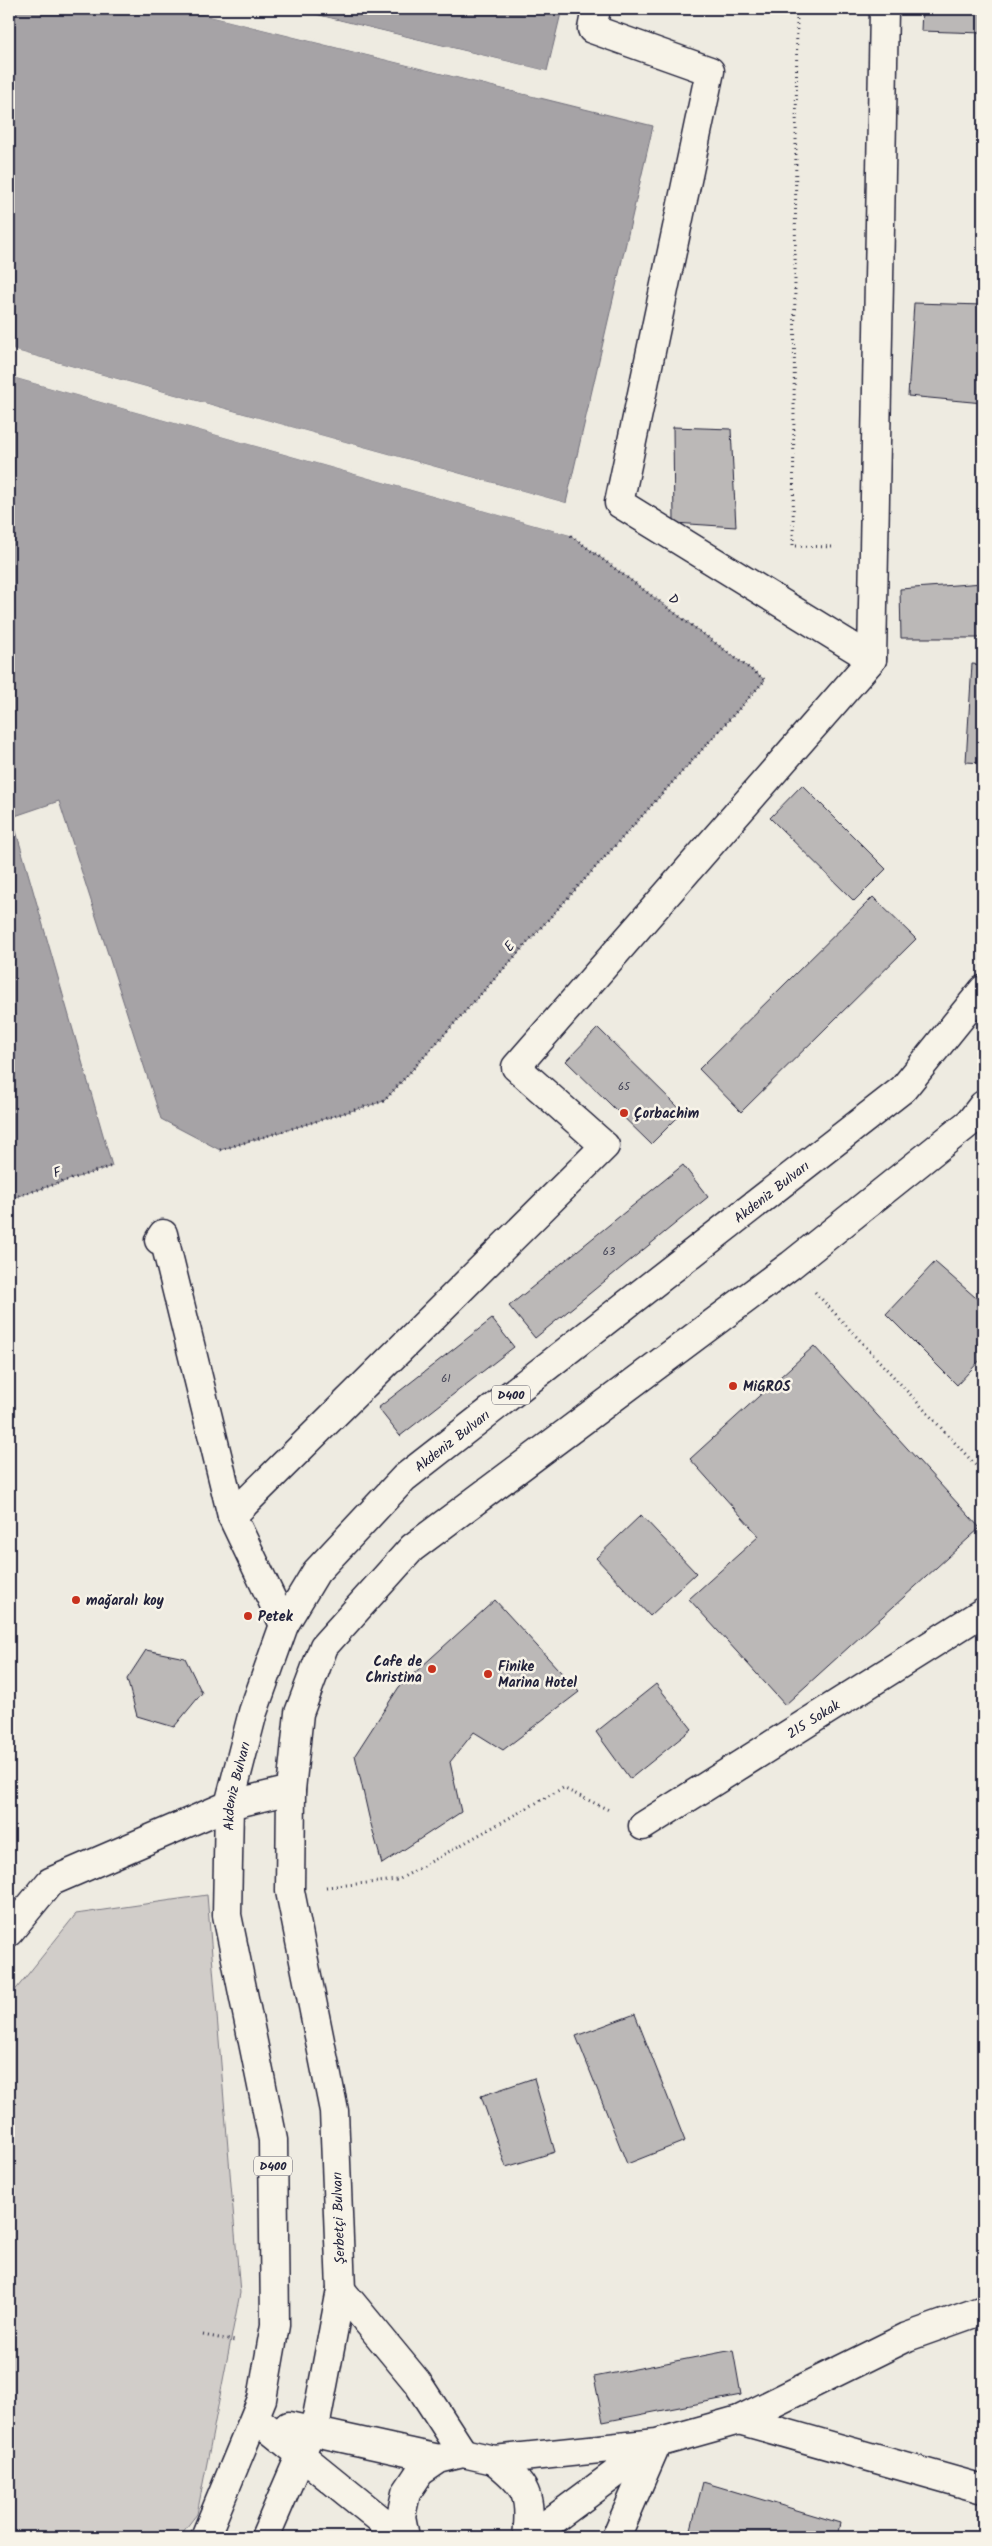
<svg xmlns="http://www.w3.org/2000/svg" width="992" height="2546" font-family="Kalam,sans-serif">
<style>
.green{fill:#d1cdc9;stroke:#7a7882}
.water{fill:#a6a3a6;stroke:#716f7b}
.pier{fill:#eeebe1}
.building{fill:#bbb8b7;stroke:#22223b}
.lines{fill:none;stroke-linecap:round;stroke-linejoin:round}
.minor-casing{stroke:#22223b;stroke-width:31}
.highway-casing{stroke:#22223b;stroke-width:31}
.path{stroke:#22223b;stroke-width:3;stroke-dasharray:1 4;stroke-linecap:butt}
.minor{stroke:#f7f3e8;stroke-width:28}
.highway{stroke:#f7f3e8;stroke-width:28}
.poi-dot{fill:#c8321e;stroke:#f7f3e8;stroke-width:2}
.labels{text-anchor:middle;stroke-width:5;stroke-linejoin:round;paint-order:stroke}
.number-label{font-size:11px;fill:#48485a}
.shield{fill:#f7f3e8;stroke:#62616f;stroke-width:1}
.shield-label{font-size:12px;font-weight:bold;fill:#22223b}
.street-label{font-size:14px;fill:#22223b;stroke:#f7f3e8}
.poi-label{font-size:14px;font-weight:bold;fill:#22223b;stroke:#f7f3e8;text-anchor:start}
</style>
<rect width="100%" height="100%" fill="#eeebe1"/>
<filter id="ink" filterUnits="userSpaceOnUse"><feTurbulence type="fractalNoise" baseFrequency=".02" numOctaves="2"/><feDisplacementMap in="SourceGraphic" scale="10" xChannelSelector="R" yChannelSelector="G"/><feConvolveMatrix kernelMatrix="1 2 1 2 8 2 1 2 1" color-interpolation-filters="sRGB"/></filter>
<g filter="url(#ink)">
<path class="green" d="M207,1895L240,2293L197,2514L179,2537H9V1998L76,1914Z"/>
<g class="water">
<path d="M9,9H181L653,126L566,503L9,349Z"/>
<path d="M294,9H562L547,71Z"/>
<path d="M9,376L570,535L765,680L384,1101L220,1150L161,1119L59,801L12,817L112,1166L9,1199Z"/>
</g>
<g class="pier">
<path d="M181,9H192L541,96V98Z"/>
<path d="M292,9L547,71V73L293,11Z"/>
<path d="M9,349L566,503V506L9,351Z"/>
<path d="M9,374L570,533V535L9,376Z"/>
</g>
<g class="building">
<path d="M922,9H983V33L921,31Z"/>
<path d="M914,303L983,305V403L908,396Z"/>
<path d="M673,427L731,429L736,527L674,523Z"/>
<path d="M983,583V638H901L900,589Z"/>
<path d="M972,664L983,665V763L966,762Z"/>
<path d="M802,785L886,869L854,901L770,818Z"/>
<path d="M873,897L916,939L741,1112L699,1069Z"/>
<path d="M598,1028L683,1112L651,1144L566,1061Z"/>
<path d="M683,1165L708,1197L535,1338L509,1306Z"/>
<path d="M935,1262L983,1304V1357L957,1385L886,1314Z"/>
<path d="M492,1319L514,1347L400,1436L378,1408Z"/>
<path d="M814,1346L980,1528L785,1705L689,1599L759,1536L690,1459Z"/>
<path d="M641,1515L696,1573L650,1616L596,1558Z"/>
<path d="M495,1600L579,1692L503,1750L474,1732L450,1762L461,1812L382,1864L369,1817L355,1755L399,1687Z"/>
<path d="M146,1650L185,1658L202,1693L174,1727L137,1716L127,1679Z"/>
<path d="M656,1684L692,1729L630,1779L596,1732Z"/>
<path d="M635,2014L685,2141L627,2164L576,2036Z"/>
<path d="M534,2078L555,2152L506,2167L481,2096Z"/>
<path d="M733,2350L741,2395L603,2422L594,2377Z"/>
<path d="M703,2482L840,2523L837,2537H689Z"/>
</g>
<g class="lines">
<g class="minor-casing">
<g id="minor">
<path d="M596,9L592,29L710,71L619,503L872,659"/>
<path d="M159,1240L163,1234L232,1516L284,1625"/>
<path d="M232,1516L605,1146L516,1067L872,659L884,9"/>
<path id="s1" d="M643,1826L983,1612"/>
<path d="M9,1932L50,1882L229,1805L291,1790"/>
<path d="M341,2290L417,2382L463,2453"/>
<path d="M255,2418L402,2537"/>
<path d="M739,2420L983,2489"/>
<path d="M288,2426L439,2459"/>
<path d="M494,2460C527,2486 532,2495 527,2537"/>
<path d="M405,2537L401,2516L406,2493L420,2472L439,2459L463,2453L494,2460L657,2443L739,2420L907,2337L983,2310"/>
<path d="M530,2537L655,2444"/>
<path d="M616,2537L656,2445"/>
</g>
</g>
<g class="highway-casing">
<g id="highway">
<path id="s2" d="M205,2537L262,2399L275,2325L273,2140L227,1915L229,1805L253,1712L284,1625L316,1572L404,1478L903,1089L983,990"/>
<path d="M265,2537L317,2417L341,2290L334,2111L290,1891L291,1790L299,1713L324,1646L412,1548L791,1265L970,1122L983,1105"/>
</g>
</g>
<g class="path">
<path d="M797,9L793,546L836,547"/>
<path d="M220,1150L384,1101L765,680L570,535"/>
<path d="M9,1199L112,1166"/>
<path d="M815,1292L983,1473"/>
<path d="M326,1887L398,1880L563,1788L611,1811"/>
<path d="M203,2335L235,2341"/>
</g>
<use href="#minor" class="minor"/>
<use href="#highway" class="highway"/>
</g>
</g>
<g class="poi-dot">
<circle cx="624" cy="1113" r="5"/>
<circle cx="733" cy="1386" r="5"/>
<circle cx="76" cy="1600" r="5"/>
<circle cx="248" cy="1616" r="5"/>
<circle cx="432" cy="1669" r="5"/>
<circle cx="488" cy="1674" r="5"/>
</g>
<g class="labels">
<g class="number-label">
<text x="624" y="1090">65</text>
<text x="609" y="1255">63</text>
<text x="446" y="1382">61</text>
</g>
<g class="shield">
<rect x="492" y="1385.5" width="38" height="19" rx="4"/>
<rect x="254" y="2156.5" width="38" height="19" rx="4"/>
</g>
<g class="shield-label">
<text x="511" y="1399">D400</text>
<text x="273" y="2170">D400</text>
</g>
<g class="street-label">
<text transform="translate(674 599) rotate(37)" y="5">D</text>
<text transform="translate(509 946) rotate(-48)" y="5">E</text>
<text transform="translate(57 1172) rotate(-18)" y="5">F</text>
<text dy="5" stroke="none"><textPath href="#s2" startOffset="1594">Akdeniz Bulvarı</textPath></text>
<text dy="5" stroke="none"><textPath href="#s2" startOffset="1189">Akdeniz Bulvarı</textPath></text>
<text dy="5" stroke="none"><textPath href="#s1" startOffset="201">215 Sokak</textPath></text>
<text dy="5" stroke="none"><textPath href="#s2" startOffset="769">Akdeniz Bulvarı</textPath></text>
<text transform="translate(338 2218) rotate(-92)" y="5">Şerbetçi Bulvarı</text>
</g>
<g class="poi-label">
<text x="634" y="1118">Çorbachim</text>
<text x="743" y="1391">MiGROS</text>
<text x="86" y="1605">mağaralı koy</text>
<text x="258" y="1621">Petek</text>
<text x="422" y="1666" text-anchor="end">Cafe de<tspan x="422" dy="16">Christina</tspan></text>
<text x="498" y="1671">Finike<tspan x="498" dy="16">Marina Hotel</tspan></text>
</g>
</g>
<rect width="992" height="2546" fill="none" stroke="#f7f3e8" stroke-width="30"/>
<rect x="15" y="15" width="962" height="2516" fill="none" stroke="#22223b" stroke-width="2" filter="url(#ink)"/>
</svg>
